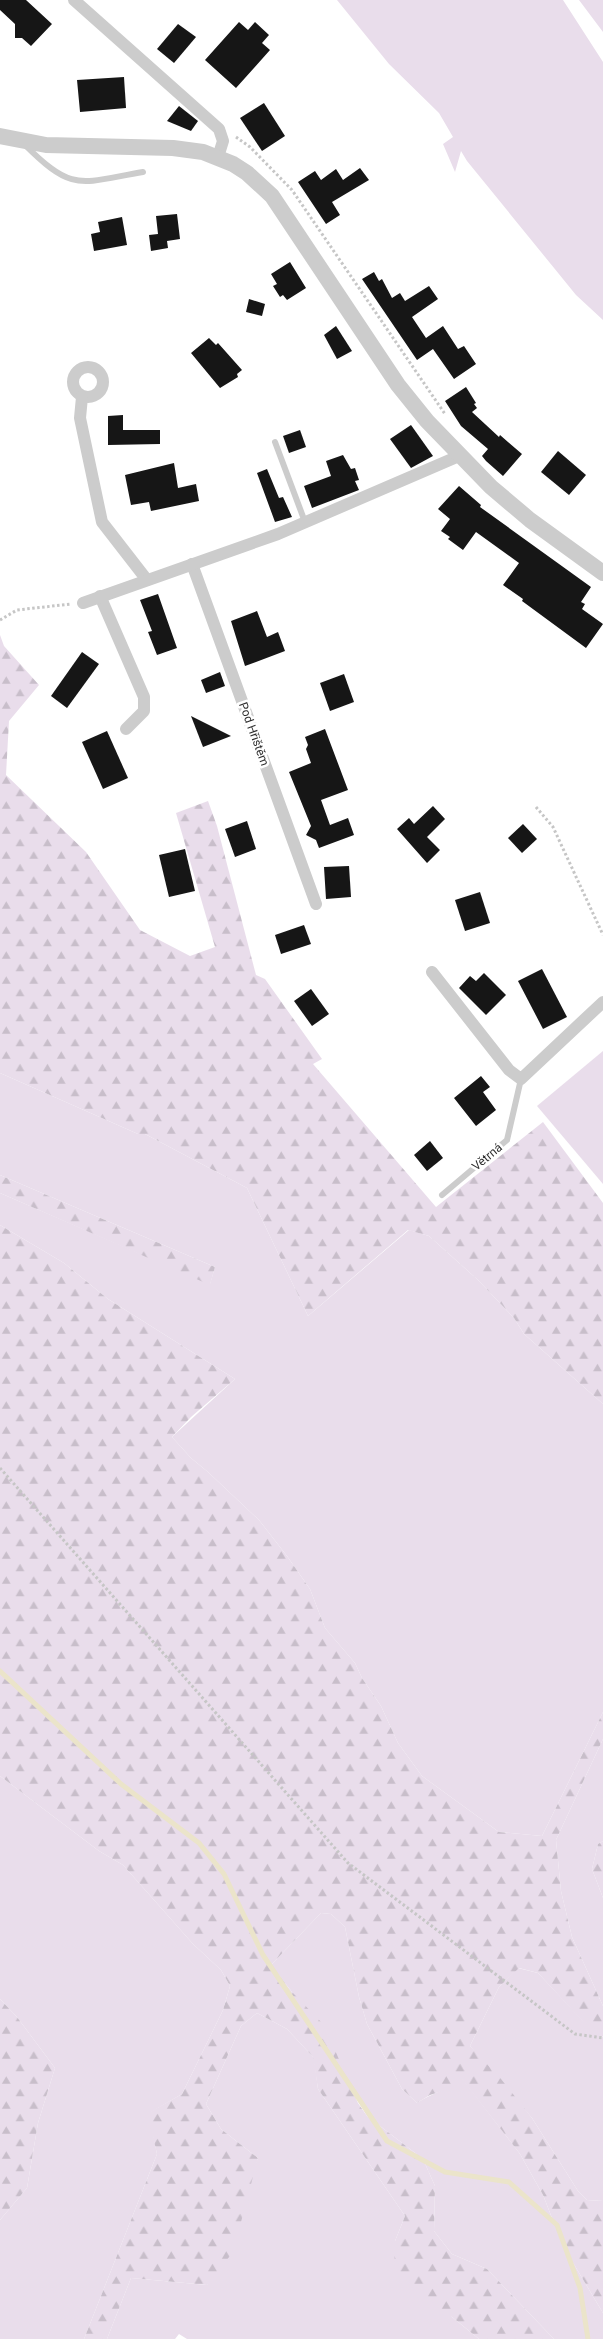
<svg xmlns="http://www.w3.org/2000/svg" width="603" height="2339" font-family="Roboto,sans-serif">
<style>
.green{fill:#e9ddeb}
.forest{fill:url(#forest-firs)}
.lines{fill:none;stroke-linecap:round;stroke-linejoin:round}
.stream{stroke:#ebe4ca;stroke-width:5}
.building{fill:#161616}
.path{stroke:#c6c6c6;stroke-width:3;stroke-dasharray:2.5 2.5;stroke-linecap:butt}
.service{stroke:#ccc;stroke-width:6}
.minor{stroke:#ccc;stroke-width:12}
.tertiary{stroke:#ccc;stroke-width:16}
.labels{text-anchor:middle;stroke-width:5;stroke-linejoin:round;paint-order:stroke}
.street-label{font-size:12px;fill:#2f2f2f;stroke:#fff}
</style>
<defs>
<pattern id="forest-firs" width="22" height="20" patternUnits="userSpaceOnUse" patternTransform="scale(1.25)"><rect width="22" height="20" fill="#e9ddeb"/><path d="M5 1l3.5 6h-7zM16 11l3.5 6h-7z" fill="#c8beca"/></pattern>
</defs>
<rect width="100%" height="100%" fill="#fff"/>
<g class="green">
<path d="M337,0H563L603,62V320L576,295L467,161L461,151L455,172L443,144L453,137L439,113L389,64Z"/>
<path d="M579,0H603V32Z"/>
<path d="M603,1051V1184L537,1106Z"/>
<path d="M0,1073L138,1134H145L247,1188L308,1316L409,1230L429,1236L478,1280L514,1318L524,1334L603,1404V1712L542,1836L499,1832L422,1776L398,1743L381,1706L362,1678L355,1663L325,1628L310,1589L287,1556L259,1520L208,1472L191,1458L172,1437L235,1379L108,1299L64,1263L0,1225V1193L210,1284L215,1267L0,1175Z"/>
<path d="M603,1739V1841L598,1844L592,1869L603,1898V2006L572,1937L561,1891L556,1840Z"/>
<path d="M0,1776L99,1851L123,1865L193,1944L221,1970L230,1986L223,2010L182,2094L151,2112V2123L157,2154L84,2339H0V2220L27,2188L38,2123L55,2068L17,2017L0,1999Z"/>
<path d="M321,1913L331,1914L345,1927L359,1997L367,2024L402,2089L417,2103C432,2093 448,2090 461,2077L520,2154L543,2195L563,2246L603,2313V2339H554L487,2269L452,2254L434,2231L435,2186L423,2159L367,2116L292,1992L271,1965Z"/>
<path d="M518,1968L538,1973L600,2039L603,2036V2201L587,2200L578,2191L532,2118L470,2046L499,1987Z"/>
<path d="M257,2013L287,2029L314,2058L318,2089L405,2216L395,2241L452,2317L479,2339H187L179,2334L175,2339H107L131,2278L207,2285L258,2158L221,2129L206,2104L241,2026Z"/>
</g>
<g class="forest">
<path d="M0,635L4,646L39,685L9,721L6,775L86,852L140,930L190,956L215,947L176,813L208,801L217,826L256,975L265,979L322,1059L313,1064L436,1207L543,1122L603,1203V1404L524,1334L514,1318L478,1280L429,1236L408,1230L308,1316L247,1188L145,1134H138L0,1073Z"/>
<path d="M0,1175L215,1267L210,1285L0,1193Z"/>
<path d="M0,1225L64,1263L108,1299L235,1379L191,1417L172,1437L191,1458L208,1472L259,1520L287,1556L310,1589L325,1628L355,1663L362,1678L381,1706L398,1743L422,1776L499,1832L542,1836L603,1712V1739L556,1840L561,1891L572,1937L603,2006V2036L599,2039L538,1973L519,1968L499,1987L470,2046L501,2079L532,2118L578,2191L587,2200L603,2201V2313L563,2246L543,2195L520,2154L461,2078L451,2088L430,2095L417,2103L402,2089L367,2024L359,1997L345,1927L331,1914L321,1913L271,1965L292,1992L324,2025L358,2103L367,2116L423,2159L435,2186L434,2231L452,2254L487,2269L554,2339H479L452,2317L394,2277L395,2241L405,2216L318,2089L313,2057L287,2029L257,2013L241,2026L206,2104L221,2129L258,2158L233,2252L207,2285L131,2278L107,2339H84L157,2154L150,2123V2112L182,2094L223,2010L230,1986L221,1970L193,1944L123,1865L99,1851L0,1776Z"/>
<path d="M603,1841V1898L592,1869L598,1844Z"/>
<path d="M0,1999L17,2017L55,2068L38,2123L27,2188L0,2220Z"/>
</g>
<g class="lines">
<path class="stream" d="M0,1671L121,1784L199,1843L224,1874L263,1955L387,2141L445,2172L509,2182L557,2225L580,2288L588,2339"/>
</g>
<g class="building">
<path d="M0,0H26L52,24L31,46L22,38H15V24L0,10Z"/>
<path d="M239,22L248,30L255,22L269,35L262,43L270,50L236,88L205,60Z"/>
<path d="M178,24L196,37L174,63L157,49Z"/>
<path d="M124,77L126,108L80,112L77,80Z"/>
<path d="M264,103L285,136L262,151L240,118Z"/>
<path d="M179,106L198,121L191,131L167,121Z"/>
<path d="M360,168L369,180L332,202L340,215L326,224L298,182L315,171L321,180L336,169L343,180Z"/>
<path d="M177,214L180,239L167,241L168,248L151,251L149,235L158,234L156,216Z"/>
<path d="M122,217L127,245L94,251L91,234L100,232L98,222Z"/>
<path d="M290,262L306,288L287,300L283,295L280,297L273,286L277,284L271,274Z"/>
<path d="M374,272L379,281L382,279L392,298L400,293L405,301L429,286L438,299L412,317L426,338L443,326L458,349L464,346L476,364L454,379L433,349L417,360L362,279Z"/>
<path d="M249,299L265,304L262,316L246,312Z"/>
<path d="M336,326L352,351L337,359L324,335Z"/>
<path d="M209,338L216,345L218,343L242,370L237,374L238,377L220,388L191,353Z"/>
<path d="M466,387L476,403L474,404L477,408L472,412L499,437L500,435L522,454L503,476L486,461L482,456L488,449L461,426L445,401Z"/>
<path d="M123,415V430H160V444L108,445V416Z"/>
<path d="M411,425L433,456L411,468L390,439Z"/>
<path d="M300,430L306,447L289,453L283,436Z"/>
<path d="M558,451L586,475L569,495L541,472Z"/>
<path d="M343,455L351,469L355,468L359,480L355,481L359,490L312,508L304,486L331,476L326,461Z"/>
<path d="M174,463L178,488L196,484L199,501L151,511L149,502L131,505L125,475Z"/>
<path d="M267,469L279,498L283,497L292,517L275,522L257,473Z"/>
<path d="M459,486L481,505L480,507L591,587L581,602L585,604L582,609L603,624L586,648L522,601L523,599L503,585L519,563L476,532L463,550L448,539L450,537L441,531L450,519L438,509Z"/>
<path d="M158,594L177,648L157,655L148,632L152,631L140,600Z"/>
<path d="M257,611L267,637L278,632L285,651L245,666L231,621Z"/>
<path d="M82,652L99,664L67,708L51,696Z"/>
<path d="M220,672L225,686L206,693L201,680Z"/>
<path d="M344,674L354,702L330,711L320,683Z"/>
<path d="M191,716L231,736L203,747Z"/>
<path d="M325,729L348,790L321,800L330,825L348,818L354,835L319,848L316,840L306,835L311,826L289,772L311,763L306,749L308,745L305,737Z"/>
<path d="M107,731L128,778L103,789L82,742Z"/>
<path d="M433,806L445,819L427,837L440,850L427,863L397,829L409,818L414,824Z"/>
<path d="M247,821L256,849L235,857L225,829Z"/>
<path d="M523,824L537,839L522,853L508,838Z"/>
<path d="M185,849L195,891L169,897L159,855Z"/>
<path d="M349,866L351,897L326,899L324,867Z"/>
<path d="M480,892L490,923L465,931L455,900Z"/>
<path d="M304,925L311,944L281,954L275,935Z"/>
<path d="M542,969L567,1017L543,1029L518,981Z"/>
<path d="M484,973L506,995L486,1015L459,988L470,976L476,981Z"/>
<path d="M311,989L329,1014L312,1026L294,1001Z"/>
<path d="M481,1076L490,1087L483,1092L496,1110L476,1126L454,1098Z"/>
<path d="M430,1141L443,1158L427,1171L414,1155Z"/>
</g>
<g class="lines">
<g class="path">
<path d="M236,137L250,147L292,190L445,414"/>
<path d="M0,620L17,610L71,604"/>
<path d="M536,807L553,827L603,935"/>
<path d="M0,1468L348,1863L575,2034L603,2038"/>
</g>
<g class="service">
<path d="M24,144C73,193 79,183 143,172"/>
<path d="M275,442L305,522"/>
<path d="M442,1195L507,1140L521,1079"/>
</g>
<g class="minor">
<path d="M74,0L219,129L223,141L218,157"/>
<circle cx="88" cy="382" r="15"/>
<path d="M82,397L80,418L102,522L147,580"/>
<path d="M192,564L316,904"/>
<path d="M100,596L144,697V711L126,729"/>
<path d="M83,603L278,534L459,456"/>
<path d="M432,972L509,1070L521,1079L603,1002"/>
</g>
<path class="tertiary" d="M0,136L46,145L173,148L203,152L233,164L247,173L272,196L398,385L427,421L491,487L530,520L603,573"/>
</g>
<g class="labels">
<g class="street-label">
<text transform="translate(254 734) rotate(70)" y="4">Pod Hřištěm</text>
<text transform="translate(487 1157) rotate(-40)" y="4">Větrná</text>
</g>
</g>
</svg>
